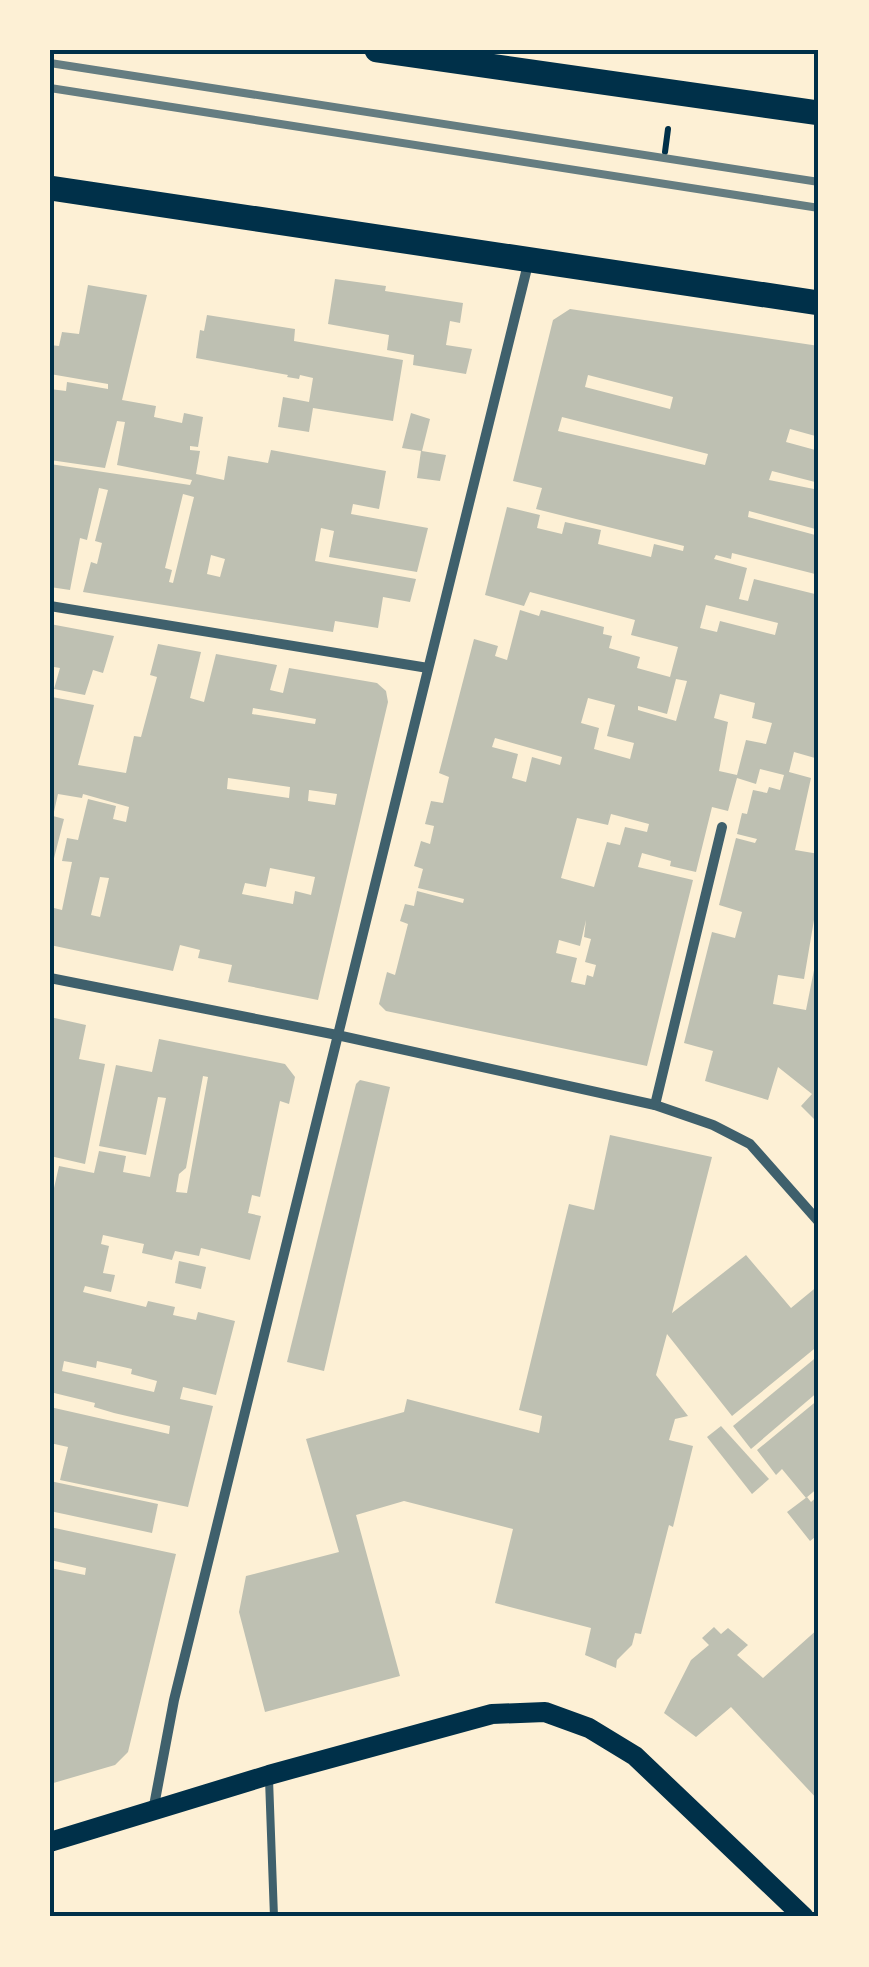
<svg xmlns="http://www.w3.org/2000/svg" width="869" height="1967" font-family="Karla,sans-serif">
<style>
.building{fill:#bec0b2;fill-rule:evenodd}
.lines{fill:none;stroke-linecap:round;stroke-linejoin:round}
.path{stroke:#003049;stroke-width:6}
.service{stroke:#3f606c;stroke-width:8}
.minor{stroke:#3f606c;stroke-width:10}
.secondary{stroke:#003049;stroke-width:20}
.primary{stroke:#003049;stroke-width:25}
.rail{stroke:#657d81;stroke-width:8}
.neatline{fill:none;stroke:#003049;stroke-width:4}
</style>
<rect width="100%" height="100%" fill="#fdf0d5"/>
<g class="building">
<path d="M335,279L386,286L385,291L463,303L460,323L450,321L446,345L472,349L466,374L413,365L414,355L387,350L389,335L328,324Z"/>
<path d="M88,285L147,295L122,400L156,406L154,417L182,423L184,413L203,417L198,447L190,446V450L200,451L196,474L224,480L228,456L268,463L271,450L386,471L379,509L353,504L351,514L428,528L417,572L329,557L334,531L321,528L315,561L416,579L410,602L383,597L378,628L335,621L333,632L83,592L91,562L97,564L102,543L95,541L108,490L99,488L87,540L80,538L70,590L50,587V464L190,485L192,480L117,465L125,422L117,421L105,468L50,460V389L66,391L67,382L108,389V384L50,374V345L59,346L62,332L79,334ZM183,494L194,497L173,583L169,582L172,570L165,568ZM211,555L225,559L220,577L207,574Z"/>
<path d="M570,309L819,346V437L790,429L786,442L819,451V483L772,471L769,480L819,490V530L749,511L748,517L819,536V575L732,553L731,559L716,555L714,559L747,568L739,599L748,601L754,579L819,595V744L815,758L794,752L789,772L811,778L795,850L819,854V914H815L804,979L778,975L773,1004L806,1010L819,945V1124L801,1106L812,1094L778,1067L768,1100L705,1081L713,1051L684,1043L712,932L735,938L742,912L719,905L736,838L755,843L757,839L737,834L742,813L747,814L753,790L767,793L769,787L780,790L784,775L760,769L756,784L737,778L728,811L712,807L696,872L670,866L671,861L642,853L638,867L693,880L647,1066L386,1011L379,1004L387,972L395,975L408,924L400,921L405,904L414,906L417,891L463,903L464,899L418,888L423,869L414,866L421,841L430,844L434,826L425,824L431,801L443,803L449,777L439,773L474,639L498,646L495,656L507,660L520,610L539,616L541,610L604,627L603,634L612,636L609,648L640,657L637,668L670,677L678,647L631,635L635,620L530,592L524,606L485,595L507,507L540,515L537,528L562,534L565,522L601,530L598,544L651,557L654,544L683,551L684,546L536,509L542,488L513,481L553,320ZM588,375L673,397L670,409L585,387ZM562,417L708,454L705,465L558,431ZM706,605L778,623L775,635L720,621L717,632L700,628ZM676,679L687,681L676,721L638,710V706L667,714ZM720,694L755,703L752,718L772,723L766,744L746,740L737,775L719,771L728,722L714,718ZM588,698L615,705L607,736L634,743L630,759L594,749L599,728L581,723ZM495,738L562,757L560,765L532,757L526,782L512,778L518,754L492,747ZM611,814L649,824L647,832L625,827L620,845L607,842L594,887L561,878L577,818L608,825ZM586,920L584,937L591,939L585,962L596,965L593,977L587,975L585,985L571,982L577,958L556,953L559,940L580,946Z"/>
<path d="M207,315L295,329L294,341L403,360L393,421L313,408L309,432L278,427L283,397L309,402L313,378L300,375L299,379L287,377L288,375L196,358L200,330L204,331Z"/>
<path d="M411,413L430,419L422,451L446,455L440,481L417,478L421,451L402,448Z"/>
<path d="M50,624L114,636L103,673L93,670L85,695L54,689L60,668L54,667L50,678Z"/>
<path d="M158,644L201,652L190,698L204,702L216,654L277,665L270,690L283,693L289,668L377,683L386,691L388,702L318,1000L228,982L232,965L198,958L200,950L180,945L173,971L50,945V907L62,910L72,862L62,861L67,838L78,840L88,799L116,806L113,819L126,822L129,807L83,794L82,798L58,794L53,816L64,819L50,874L52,697L94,705L78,765L126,773L134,736L141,737L157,677L150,675ZM253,708L277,712L316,719L315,724L252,714ZM228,778L290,787L289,798L227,789ZM309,790L337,794L335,805L308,801ZM270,868L315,877L311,895L295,891L293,904L242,894L245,883L266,887ZM100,877L109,878L100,917L91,915Z"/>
<path d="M50,1017L86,1025L79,1059L105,1064L85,1164L50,1156Z"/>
<path d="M159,1039L285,1064L295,1077L289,1104L280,1101L260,1197L252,1195L248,1213L261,1216L250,1260L201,1248L199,1256L175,1251L172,1260L142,1253L144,1244L103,1235L101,1244L109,1246L103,1273L115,1275L111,1292L85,1286L83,1292L146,1307L148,1301L175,1307L173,1315L196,1320L198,1312L235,1321L216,1395L183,1387L180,1399L213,1406L188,1507L60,1480L68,1447L50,1443V1407L169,1434L170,1426L114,1413L94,1407L95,1403L50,1392V1187L54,1188L59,1166L94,1173L99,1151L126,1156L123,1172L150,1177L166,1098L158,1097L146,1155L99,1146L116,1065L152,1072ZM203,1076L208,1077L187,1193L176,1192L179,1174L186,1168ZM64,1361L96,1368L97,1361L132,1369L131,1374L157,1381L154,1392L62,1371Z"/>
<path d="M360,1080L390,1087L324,1371L287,1362L356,1084Z"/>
<path d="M610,1135L712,1157L672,1313L746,1255L791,1308L819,1285V1345L732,1416L667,1334L656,1375L688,1416L675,1419L669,1440L693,1446L673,1527L669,1525L641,1634L635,1633L632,1645L617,1660L616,1668L585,1655L591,1628L495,1603L513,1529L404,1501L356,1515L400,1676L265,1712L239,1612L246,1576L339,1552L306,1439L404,1412L407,1399L539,1433L542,1416L519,1410L569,1204L594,1210Z"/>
<path d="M179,1261L206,1267L201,1289L175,1283Z"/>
<path d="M819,1355V1391L751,1449L733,1426Z"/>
<path d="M819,1399V1487L806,1498L782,1469L776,1475L757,1450Z"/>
<path d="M721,1426L769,1479L752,1494L707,1437Z"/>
<path d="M50,1481L158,1504L152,1533L50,1511Z"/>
<path d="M819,1495V1534L810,1541L787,1512L807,1497L811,1502Z"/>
<path d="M50,1527L176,1554L128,1752L115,1765L50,1784L53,1604L50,1603V1568L85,1575L86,1568L50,1560Z"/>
<path d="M714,1627L721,1634L728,1628L748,1645L737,1655L763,1678L819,1628V1801L731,1707L696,1737L664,1713L691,1660L709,1645L702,1638Z"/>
</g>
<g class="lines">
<path class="path" d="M665,152L668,129"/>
<path class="service" d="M269,1779L274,1917"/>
<g class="minor">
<path d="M50,606L428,668"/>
<path d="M50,978L337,1035L655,1105L713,1125L750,1144L819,1222"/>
<path d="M655,1105L722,827"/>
<path d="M153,1811L174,1700L529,260"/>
</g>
<path class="secondary" d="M50,1842L269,1775L492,1714L545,1712L589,1728L635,1756L804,1917"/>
<g class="primary">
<path d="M377,50L819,113"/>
<path d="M50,188L819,303"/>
</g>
<g class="rail">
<path d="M50,63L819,182"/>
<path d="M50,88L819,208"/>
</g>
</g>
<rect width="869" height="1967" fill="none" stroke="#fdf0d5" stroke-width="105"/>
<rect x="52" y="52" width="764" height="1862" class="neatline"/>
</svg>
